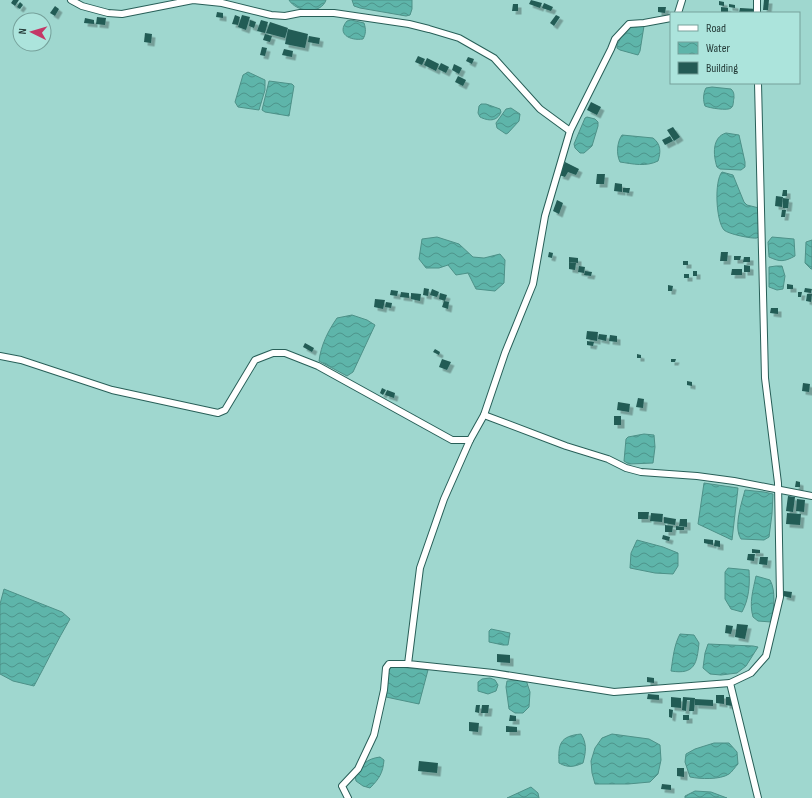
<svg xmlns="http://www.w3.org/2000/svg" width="812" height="798" font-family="'Sofia Sans Condensed',sans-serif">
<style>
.water{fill:url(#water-waves);stroke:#4d9188}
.building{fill:#245b55;filter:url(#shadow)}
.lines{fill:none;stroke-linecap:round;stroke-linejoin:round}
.minor-casing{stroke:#285f58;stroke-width:8}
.minor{stroke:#fff;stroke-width:6}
</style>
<defs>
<pattern id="water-waves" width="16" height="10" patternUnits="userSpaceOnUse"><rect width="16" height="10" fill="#5eb5aa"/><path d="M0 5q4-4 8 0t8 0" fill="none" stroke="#4d948b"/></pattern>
<filter id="shadow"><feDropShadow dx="3.5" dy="3.5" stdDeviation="0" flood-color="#0004"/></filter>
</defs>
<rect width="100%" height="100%" fill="#9fd7cf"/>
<g class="water">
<path d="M289,0H326C321,15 296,12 289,0Z"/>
<path d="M352,0H412V9L410,15L406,16L360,8L354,6Z"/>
<path d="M351,20L364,23C366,29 366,34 363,39C350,41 336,34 347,21Z"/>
<path d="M631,25L644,26L640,51L638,55L620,50L617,48V45L626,28Z"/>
<path d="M248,72L265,80V90L259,110L238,107L235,102L243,75Z"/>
<path d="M269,81L292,84L294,86L289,116L265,112L262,110Z"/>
<path d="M712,87L731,89C734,92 734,94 734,98C733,101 734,106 731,108C728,111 709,108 705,106C703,101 703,93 706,88Z"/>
<path d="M481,104H486L500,109L501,112C497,122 488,121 480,117L478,113L479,106Z"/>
<path d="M511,108L520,114L519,121L508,133L506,134L497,128L496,123L506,109Z"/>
<path d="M587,117L595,119L598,122V126L592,146L584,153H580L575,148L574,144L585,118Z"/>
<path d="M726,133L739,135L745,162V167L741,170L720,169L717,167C713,155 712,137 726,133Z"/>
<path d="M622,135L653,138C661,144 661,152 658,161C646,167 633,164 620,162C616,154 617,142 622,135Z"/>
<path d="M722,172L733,175L744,202L747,205L759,208V236L757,238C752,239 728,234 724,230C716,221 714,181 722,172Z"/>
<path d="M437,237L459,244L473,257L484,258L500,254L505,260L504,283L495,291L476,289L468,273L456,275L448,265L439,268H426L419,259L422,239Z"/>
<path d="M772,237L794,239L795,256C784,262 780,262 769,257L768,242Z"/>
<path d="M812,240V269H811L805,263L806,242Z"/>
<path d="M776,266H782L785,276L783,289L777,290L769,287V267Z"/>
<path d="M352,315L367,320L375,325L353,372L347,376L319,361C321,345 328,331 337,318Z"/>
<path d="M644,434L654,435L655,447L653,463L629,464L624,461L626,439L628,437Z"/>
<path d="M704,483L738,488L732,540L698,524Z"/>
<path d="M745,490L764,492L773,494L772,514L769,537L764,540L741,539C733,527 742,502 745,490Z"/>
<path d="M637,540L663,547L678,553V566L673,574L655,573L630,568L631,553Z"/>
<path d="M728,568L749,570C750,585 749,599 742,612L731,609L725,599V572Z"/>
<path d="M756,576L770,580C776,590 774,610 771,622L758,621L753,617C749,603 753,590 756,576Z"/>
<path d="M4,589L62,612L70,619C57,641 46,664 34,686L13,681L0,674V604Z"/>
<path d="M491,629L510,633L508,645H503L489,642V631Z"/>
<path d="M680,634L694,635L699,643C697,663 695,675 671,671C673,658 674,645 680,634Z"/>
<path d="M708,644L753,646L758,647L746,666L737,673L721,675L710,674L703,668L705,653Z"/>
<path d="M389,666L428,670L419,704L386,697Z"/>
<path d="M490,678L495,680L498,685L496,691L488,694L478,691V682L482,679Z"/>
<path d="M526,680L530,692L529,707L523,713H515L509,709L506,687L507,681Z"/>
<path d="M581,734C587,743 586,752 583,763C574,767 568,768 559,763C558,744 560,736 581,734Z"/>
<path d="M612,734L649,739L660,745L661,760L658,774L650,782L628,784H595L592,773L591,761L595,748L602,738Z"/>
<path d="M714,743H729L737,752L738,764C735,767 732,772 729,774C720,780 700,779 690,777L685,762L686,754L695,749Z"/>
<path d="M380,757L384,760C383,773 379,779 370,788L363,786L356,781L355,775C363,764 366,759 380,757Z"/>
<path d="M531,787L538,793L539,798H507Z"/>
<path d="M695,791L711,792L727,798H685V796Z"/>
</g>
<g class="building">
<path d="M13,0H19L15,6L11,3Z"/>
<path d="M531,0L542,3L540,8L529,4Z"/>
<path d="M764,0H769L768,10H763Z"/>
<path d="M719,1L724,2V6L719,5Z"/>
<path d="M20,2L23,5L20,9L17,7Z"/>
<path d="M544,3L553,7L551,11L542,8Z"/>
<path d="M513,4H518V11H512Z"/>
<path d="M729,4L735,5V8L729,7Z"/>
<path d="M55,6L59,9L55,16L50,13Z"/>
<path d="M658,7H666L665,13L658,12Z"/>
<path d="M721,7L728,8V12H721Z"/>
<path d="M740,8L757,9L756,13H739Z"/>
<path d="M217,12L223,13V18L216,17Z"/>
<path d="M235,15L240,17L238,25L232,24Z"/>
<path d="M242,15L250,17L246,30L238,27Z"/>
<path d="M556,15L560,17L554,26L550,23Z"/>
<path d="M97,17L106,18L105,25L96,24Z"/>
<path d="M85,18L94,20V24L84,23Z"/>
<path d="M250,20L256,22L254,28L249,26Z"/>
<path d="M261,20L268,22L265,33L257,31Z"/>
<path d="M270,22L288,28L285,38L266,33Z"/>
<path d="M288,29L308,34L305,48L285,44Z"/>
<path d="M145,33L152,34L151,43L144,42Z"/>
<path d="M265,34L272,36L270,42L263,40Z"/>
<path d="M309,36L320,38L319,44L308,42Z"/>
<path d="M262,47L267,48L265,56L260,55Z"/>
<path d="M284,49L293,51L292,57L282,55Z"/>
<path d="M418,56L425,59L422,65L415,62Z"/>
<path d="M468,57L474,59L472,64L466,61Z"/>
<path d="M427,58L439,64L436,71L424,65Z"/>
<path d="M441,63L449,67L446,73L438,69Z"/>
<path d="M454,64L462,68L459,74L452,70Z"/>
<path d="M458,76L466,80L463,86L455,82Z"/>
<path d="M591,102L601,107L597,115L587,110Z"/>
<path d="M673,127L680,137L674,141L667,130Z"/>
<path d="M670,136L673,141L665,145L662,140Z"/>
<path d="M565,162L579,169L576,175L568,172L565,177L559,175Z"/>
<path d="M597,174H605L604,184H596Z"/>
<path d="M615,183L622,184V192L614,191Z"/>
<path d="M623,188H630L629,193L623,192Z"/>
<path d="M783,190H787V196H782Z"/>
<path d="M776,196L783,197L782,207L775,206Z"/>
<path d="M783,198L789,199L788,208H783Z"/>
<path d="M557,200L563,203L559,214L553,211Z"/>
<path d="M782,210H786L785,217H781Z"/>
<path d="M549,252L553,253L552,258L548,257Z"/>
<path d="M721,252H728L727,261H720Z"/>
<path d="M734,256H741L740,260H734Z"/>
<path d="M569,257L578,258V263L569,262Z"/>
<path d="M744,257H750V262H743Z"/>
<rect x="683" y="261" width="5" height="4"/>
<path d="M569,262L576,263L575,270L569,269Z"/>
<path d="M744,265L750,266V272H744Z"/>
<path d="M579,266L585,267L584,273L578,272Z"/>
<path d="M732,269H742V275H731Z"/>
<path d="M585,271L592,272L591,276L584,275Z"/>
<rect x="693" y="271" width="4" height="5"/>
<rect x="684" y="274" width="5" height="4"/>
<path d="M787,284L793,285V289H787Z"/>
<path d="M668,285L673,286L672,291H668Z"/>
<path d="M424,288L429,289L428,296L423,295Z"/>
<path d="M805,288L812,289L811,293L804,292Z"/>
<path d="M432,289L439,292L437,297L430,295Z"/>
<path d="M391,290L398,291L397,296L390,295Z"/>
<path d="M401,292L409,293V298L400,297Z"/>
<path d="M798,292H802L801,297H798Z"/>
<path d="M411,293L421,294L420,301L411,299Z"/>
<path d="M440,293L447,295L445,301L439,299Z"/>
<path d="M807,294H812L811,302L806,301Z"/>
<path d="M375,299L385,300L383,309L374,307Z"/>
<path d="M444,301L449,302L448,309L442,307Z"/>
<path d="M386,302L392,303L391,308L385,307Z"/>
<path d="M771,308H778V314L770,313Z"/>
<path d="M587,331L598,332L597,341L586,339Z"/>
<path d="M599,334L607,335L606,341L598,339Z"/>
<path d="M610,335L617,336V342L609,341Z"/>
<path d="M587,341L594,342L593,346L587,345Z"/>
<path d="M305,343L314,348L312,352L303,347Z"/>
<path d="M435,349L440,352L439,355L433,352Z"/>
<path d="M637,354L641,355V358H637Z"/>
<path d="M442,359L451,362L447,370L439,367Z"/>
<path d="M671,359H676L675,362H671Z"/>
<path d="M687,381L692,382V386L687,385Z"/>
<path d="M803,383L810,384L809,392L802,391Z"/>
<path d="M382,388L386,390L383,395L380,393Z"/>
<path d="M387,390L395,393L394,398L385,395Z"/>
<path d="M638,398L644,399L643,408L636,407Z"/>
<path d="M618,402L630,404L629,412L617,410Z"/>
<rect x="614" y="416" width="7" height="9"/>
<path d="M796,481L800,482V487H795Z"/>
<path d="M788,496L795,497L793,512L786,511Z"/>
<path d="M797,499L805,500L804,512L796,511Z"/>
<path d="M638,512H649L648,519H638Z"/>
<path d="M651,513L663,514L662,522L650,521Z"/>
<path d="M787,513L801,514L800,525L786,524Z"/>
<path d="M664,517L676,519L675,525L664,523Z"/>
<path d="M680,519H687V527L679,526Z"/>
<path d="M665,525L673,526L672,532H665Z"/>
<path d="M676,526L684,527V530H676Z"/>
<path d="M663,535L670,537L669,541L662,539Z"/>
<path d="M704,539L713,540V545L704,543Z"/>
<path d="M715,540L720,541V547L714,546Z"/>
<path d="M752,549L760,550V553H752Z"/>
<path d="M748,554H755L754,561L747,560Z"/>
<path d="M760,557H768L767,565L759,564Z"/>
<path d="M784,591L792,592L791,598L783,596Z"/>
<path d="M737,624L748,625L745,639L735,637Z"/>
<path d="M726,625L733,626L731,634L725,633Z"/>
<path d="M497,654L510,655V663L497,662Z"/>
<path d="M647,677L654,678V683L647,682Z"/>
<path d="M648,694L659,695V700L647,699Z"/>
<path d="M716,695H724V704L716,703Z"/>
<path d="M671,697L681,698V708L671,707Z"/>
<path d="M683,697L695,698L694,711H689L690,700H687L686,711L682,710Z"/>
<path d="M726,697H732V706L726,705Z"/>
<path d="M695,699L713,700V706L695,705Z"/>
<path d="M476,705H480L479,713L475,712Z"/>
<path d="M482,705H489L488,713H481Z"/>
<path d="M669,709L673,710L672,718L669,717Z"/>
<path d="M510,715L516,716V721H509Z"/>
<rect x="683" y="715" width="6" height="5"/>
<path d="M469,722L479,723L478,732L469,731Z"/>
<path d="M506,726L517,727V732H506Z"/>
<path d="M419,761L438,763L437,773L418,771Z"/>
<path d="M677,768H684V777L677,776Z"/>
<path d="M662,784L671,785V790L661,789Z"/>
</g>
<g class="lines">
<g class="minor-casing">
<g id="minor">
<path d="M71,0L82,6L108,13L122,14L193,0L222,3L271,15L285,16L300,13H334L409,24L429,29L459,38L494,58L540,109L570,131"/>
<path d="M757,0V13"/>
<path d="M678,13L682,0"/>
<path d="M0,356L21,360L112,390L218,413L225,410L255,360L273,353H285L318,366L452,440H470L484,415L566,446L608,459L626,468L641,472L697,476L734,481L812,496"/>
<path d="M484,415L505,353L533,284L545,216L570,131L611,49L615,39L629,24L644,23L671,18"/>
<path d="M470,440L444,499L420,568L408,664L493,673L614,692L730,683"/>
<path d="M348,798L342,786L358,769L374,735L384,690L386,668L389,664H408"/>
<path d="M758,798L730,683L751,673L766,656L780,597L778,483L765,378L758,83"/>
</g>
</g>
<use href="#minor" class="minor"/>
</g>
<rect x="670" y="12" width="130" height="72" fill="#ace4dc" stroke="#76a19b"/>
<rect x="678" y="25" width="20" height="6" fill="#ffffff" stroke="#76a19b"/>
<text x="706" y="32" font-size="12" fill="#253c39">Road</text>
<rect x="678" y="42" width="20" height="12" fill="url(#water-waves)" stroke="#76a19b"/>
<text x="706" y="52" font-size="12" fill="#253c39">Water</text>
<rect x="678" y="62" width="20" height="12" fill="#245b55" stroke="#76a19b"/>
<text x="706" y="72" font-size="12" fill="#253c39">Building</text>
<g transform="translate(32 32) rotate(275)"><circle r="19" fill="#ace4dc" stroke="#76a19b"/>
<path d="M0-3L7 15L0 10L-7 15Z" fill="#c43766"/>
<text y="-6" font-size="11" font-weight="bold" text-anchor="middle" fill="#253c39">N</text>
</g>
</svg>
